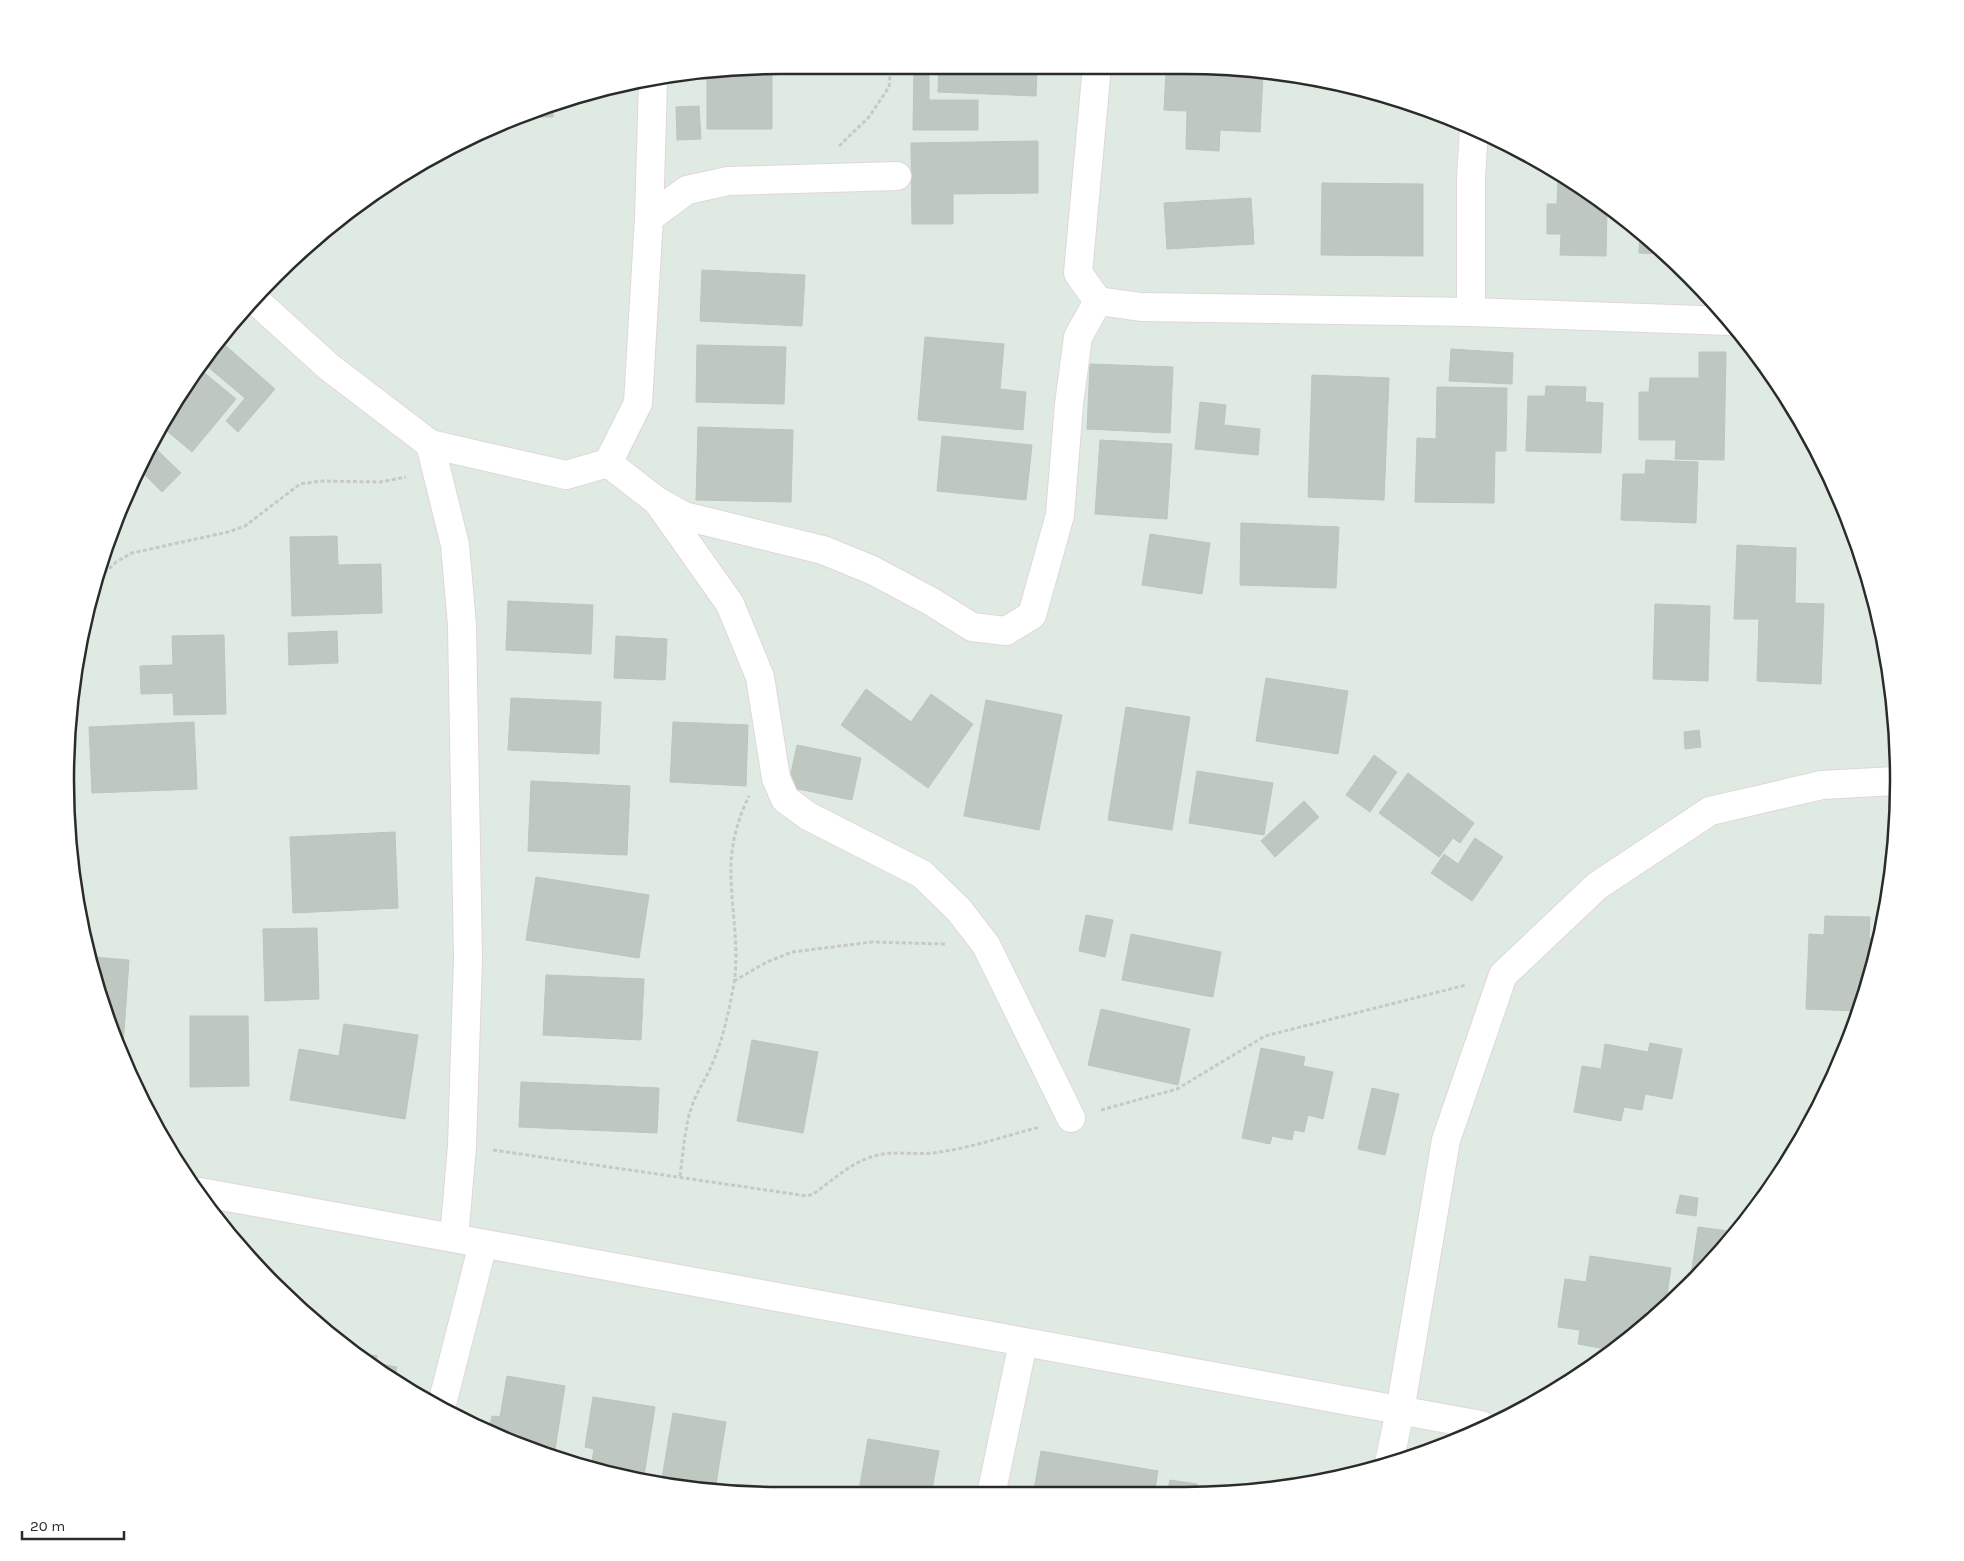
<svg xmlns="http://www.w3.org/2000/svg" width="1964" height="1561" font-family="Karla,sans-serif">
<style>
.building{fill:#bec7c0;stroke:#b9c7bd}
.lines{fill:none;stroke-linecap:round;stroke-linejoin:round}
.street-casing{stroke:#e2d5dc;stroke-width:30}
.path{stroke:#c8c8c8;stroke-width:3;stroke-dasharray:4 2.5;stroke-linecap:butt}
.street{stroke:#fff;stroke-width:28}
.rim{fill:none;stroke:#2b2b2b;stroke-width:2.5}
</style>
<rect width="100%" height="100%" fill="#dfebe2"/>
<g class="building">
<path d="M914,65L929,66V100H978V130H913Z"/>
<path d="M772,66V129H707V75Z"/>
<path d="M939,66H1037L1036,96L938,92Z"/>
<path d="M1166,72L1263,76L1260,132L1220,130L1219,151L1186,149L1187,111L1164,110Z"/>
<path d="M699,106L701,139L677,140L676,107Z"/>
<path d="M553,107V117H528Z"/>
<path d="M1038,141V193L953,194V224H912L911,143Z"/>
<path d="M1558,178H1565L1607,208L1606,256L1560,255L1561,234H1547V204H1557Z"/>
<path d="M1322,183L1423,184V256L1321,255Z"/>
<path d="M1251,198L1254,244L1167,249L1164,203Z"/>
<path d="M1640,231L1655,242L1666,254L1639,253Z"/>
<path d="M702,270L805,275L802,326L700,321Z"/>
<path d="M925,337L1004,344L1000,389L1026,392L1023,430L918,420Z"/>
<path d="M697,345L786,347L784,404L696,402Z"/>
<path d="M226,346L275,389L238,432L226,421L245,398L208,367Z"/>
<path d="M1451,349L1513,353L1512,384L1449,381Z"/>
<path d="M1699,352H1726L1724,460L1675,459L1676,440H1639V392H1649L1650,378H1699Z"/>
<path d="M1090,364L1173,367L1170,433L1087,429Z"/>
<path d="M201,370L236,399L192,452L160,425Z"/>
<path d="M1312,375L1389,378L1384,500L1308,497Z"/>
<path d="M1546,386L1586,387L1585,402L1603,403L1601,453L1526,451L1528,396H1545Z"/>
<path d="M1437,387L1507,388L1506,451H1495L1494,503L1415,502L1417,438L1436,439Z"/>
<path d="M1200,402L1226,405L1224,425L1260,429L1258,455L1195,449Z"/>
<path d="M698,427L793,430L791,502L696,500Z"/>
<path d="M942,436L1032,445L1026,500L937,491Z"/>
<path d="M1100,440L1172,444L1167,519L1095,514Z"/>
<path d="M152,445L181,473L162,492L141,471Z"/>
<path d="M1646,460L1698,462L1696,523L1621,520L1623,474H1645Z"/>
<path d="M1241,523L1339,527L1336,588L1240,585Z"/>
<path d="M1150,534L1210,543L1202,594L1142,585Z"/>
<path d="M337,536L338,565L381,564L382,613L292,616L290,537Z"/>
<path d="M1737,545L1796,548L1795,603L1824,604L1821,684L1757,681L1759,619H1734Z"/>
<path d="M508,601L593,605L591,654L506,650Z"/>
<path d="M1655,604L1710,606L1708,681L1653,679Z"/>
<path d="M337,631L338,663L289,665L288,633Z"/>
<path d="M224,635L226,714L174,715L173,693L141,694L140,666L173,665L172,636Z"/>
<path d="M616,636L667,639L665,680L614,678Z"/>
<path d="M1266,678L1348,691L1338,754L1256,741Z"/>
<path d="M866,689L911,722L931,694L973,724L928,788L841,725Z"/>
<path d="M511,698L601,702L599,754L508,750Z"/>
<path d="M986,700L1062,715L1039,830L964,816Z"/>
<path d="M1126,707L1190,717L1172,830L1108,820Z"/>
<path d="M194,722L197,789L92,793L89,727Z"/>
<path d="M673,722L748,725L746,786L670,782Z"/>
<path d="M1699,730L1701,747L1685,749L1684,732Z"/>
<path d="M797,745L861,758L852,800L788,787Z"/>
<path d="M1374,755L1397,772L1370,812L1346,795Z"/>
<path d="M1197,771L1273,783L1264,835L1189,823Z"/>
<path d="M1408,773L1474,823L1460,843L1453,838L1439,857L1379,813Z"/>
<path d="M531,781L630,786L627,855L528,851Z"/>
<path d="M1304,801L1319,817L1275,857L1261,841Z"/>
<path d="M395,832L398,908L293,913L290,837Z"/>
<path d="M1475,838L1503,857L1472,901L1431,873L1444,854L1458,864Z"/>
<path d="M536,877L649,895L639,958L526,940Z"/>
<path d="M1086,915L1113,920L1105,957L1079,951Z"/>
<path d="M1825,916L1870,917L1869,938H1879L1875,966L1858,1011L1806,1009L1809,934L1824,935Z"/>
<path d="M317,928L319,999L265,1001L263,929Z"/>
<path d="M1131,934L1221,952L1213,997L1122,980Z"/>
<path d="M93,957L129,960L123,1047L92,972Z"/>
<path d="M546,975L644,979L641,1040L543,1035Z"/>
<path d="M1101,1009L1190,1029L1178,1085L1088,1065Z"/>
<path d="M190,1016H248L249,1086L190,1087Z"/>
<path d="M344,1024L418,1035L405,1119L290,1100L299,1049L339,1056Z"/>
<path d="M752,1040L818,1052L803,1133L737,1121Z"/>
<path d="M1650,1043L1682,1049L1672,1099L1645,1094L1642,1110L1624,1107L1621,1121L1574,1112L1582,1066L1601,1069L1605,1044L1648,1052Z"/>
<path d="M1261,1048L1305,1057L1303,1066L1333,1072L1323,1119L1308,1115L1304,1132L1294,1130L1292,1140L1272,1136L1270,1144L1242,1138Z"/>
<path d="M521,1082L659,1088L657,1133L519,1127Z"/>
<path d="M1372,1088L1399,1094L1385,1155L1358,1149Z"/>
<path d="M1680,1195L1698,1198L1696,1216L1676,1213Z"/>
<path d="M1698,1227L1736,1232L1690,1282Z"/>
<path d="M1590,1256L1671,1268L1665,1308L1661,1312L1647,1310L1646,1321L1650,1322L1612,1350L1578,1344L1580,1330L1558,1327L1565,1279L1586,1282Z"/>
<path d="M351,1352L377,1356L376,1363L397,1367L395,1377Z"/>
<path d="M507,1376L565,1386L554,1456L506,1441L489,1432L492,1416L500,1417Z"/>
<path d="M593,1397L655,1407L643,1482L591,1467L594,1449L585,1447Z"/>
<path d="M673,1413L726,1422L715,1490L661,1484Z"/>
<path d="M868,1439L939,1451L931,1495L858,1496Z"/>
<path d="M1041,1451L1158,1471L1154,1495H1033Z"/>
<path d="M1170,1480L1197,1484L1195,1495H1167Z"/>
</g>
<g class="lines">
<g class="street-casing">
<g id="street">
<path d="M1097,66L1078,273L1098,301L1141,307L1471,312L1730,321"/>
<path d="M649,218L687,190L728,181L897,176"/>
<path d="M255,300L329,367L430,444L566,475L608,463L638,403L649,218L653,82"/>
<path d="M1471,312V177L1474,130"/>
<path d="M430,444L455,545L462,625L468,959L462,1146L454,1238"/>
<path d="M608,463L657,501L684,516L823,550L872,570L932,602L972,627L1006,631L1032,615L1060,515L1069,404L1078,337L1098,301"/>
<path d="M660,505L730,604L760,677L776,778L785,799L808,816L922,874L959,910L986,945L1071,1118"/>
<path d="M200,1192L1481,1425"/>
<path d="M442,1404L483,1244"/>
<path d="M1389,1463L1400,1411L1446,1140L1503,975L1597,886L1710,811L1822,785L1896,781"/>
<path d="M991,1495L1023,1343"/>
</g>
</g>
<g class="path">
<path d="M839,146L869,117L889,87L891,65"/>
<path d="M95,582L116,562L132,553L228,532L245,526L300,484L322,481L380,482L406,477"/>
<path d="M734,981L767,962L792,952L872,942L945,944"/>
<path d="M1101,1110L1177,1089L1265,1036L1466,985"/>
<path d="M493,1150L807,1196L813,1194C832,1181 849,1164 871,1157C890,1150 912,1155 932,1153C968,1149 1005,1136 1040,1127"/>
<path d="M680,1176C683,1155 684,1133 690,1112C694,1097 702,1085 709,1071C722,1044 729,1012 734,983C740,944 730,905 731,866C731,843 739,816 749,796"/>
</g>
<use href="#street" class="street"/>
</g>
<path d="M0 0H1964V1561H0ZM780 74H1184A706 706 0 0 1 1890 780V781A706 706 0 0 1 1184 1487H780A706 706 0 0 1 74 781V780A706 706 0 0 1 780 74Z" fill="#fff" fill-rule="evenodd"/>
<path class="rim" d="M780 74H1184A706 706 0 0 1 1890 780V781A706 706 0 0 1 1184 1487H780A706 706 0 0 1 74 781V780A706 706 0 0 1 780 74Z"/>
<path d="M22 1531v8h102v-8" fill="none" stroke="#2b2b2b" stroke-width="2.5"/>
<text x="30" y="1531" font-size="15" fill="#2b2b2b" stroke="#ffffff" stroke-width="4" paint-order="stroke">20 m</text>
</svg>
